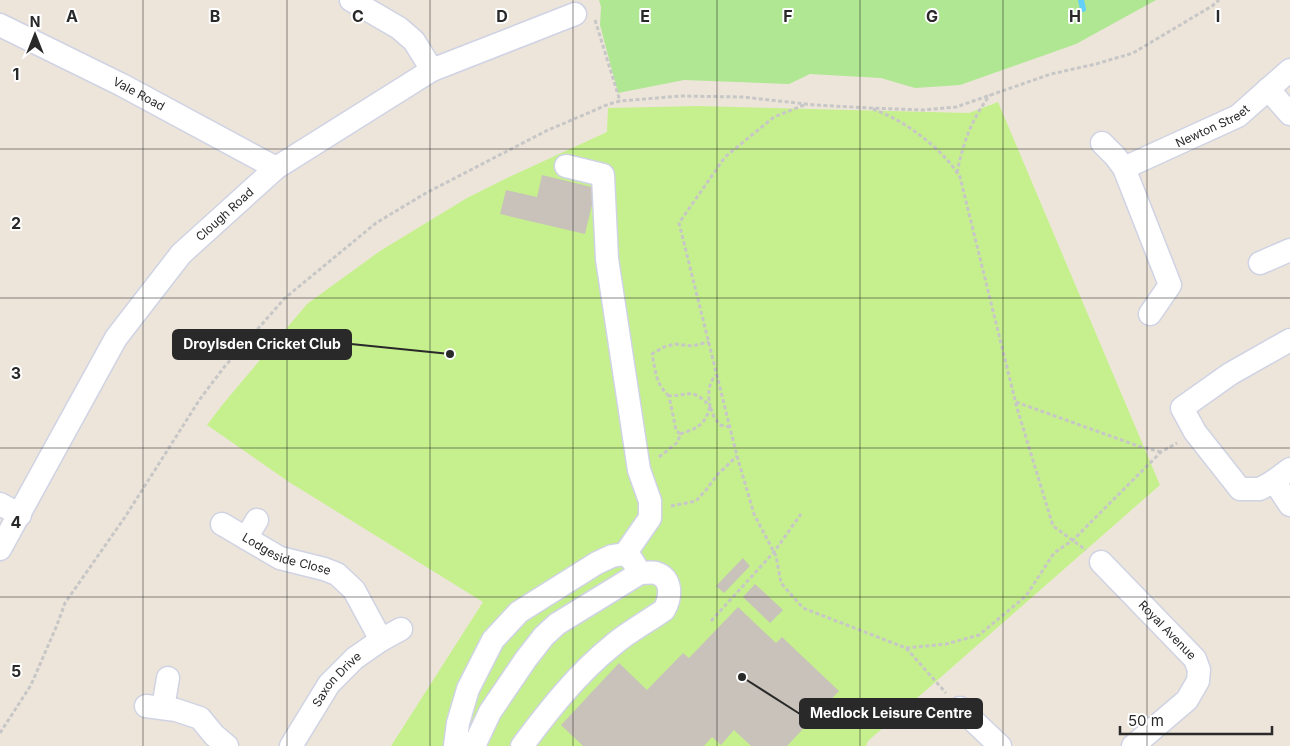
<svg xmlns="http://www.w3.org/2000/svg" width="1290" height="746" font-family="Inter,sans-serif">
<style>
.green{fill:#afe792}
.pitch{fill:#c6f08d}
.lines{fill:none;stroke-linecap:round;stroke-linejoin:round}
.stream{stroke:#65d0f7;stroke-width:6}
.building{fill:#c8c2ba}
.minor-casing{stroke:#cfd3e3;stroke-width:25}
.path{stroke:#c7c7c7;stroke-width:3;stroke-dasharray:4 2.5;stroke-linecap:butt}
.minor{stroke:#fff;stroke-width:22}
.grid{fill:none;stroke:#292929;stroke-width:1;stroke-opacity:0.55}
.labels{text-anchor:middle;stroke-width:4;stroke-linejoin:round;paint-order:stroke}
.street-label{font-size:12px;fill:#292929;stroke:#fff}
.grid-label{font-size:16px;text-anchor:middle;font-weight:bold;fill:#292929;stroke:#fff;stroke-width:4;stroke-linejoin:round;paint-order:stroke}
.leader{fill:none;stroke:#292929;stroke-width:2}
.callout-dot{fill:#292929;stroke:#fff;stroke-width:2}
.callout{fill:#292929;stroke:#292929;stroke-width:2}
.callout-label{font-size:14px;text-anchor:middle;font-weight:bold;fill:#fff}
</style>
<rect width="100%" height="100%" fill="#ede5da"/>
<path class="green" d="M599,0H1156L1076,44L960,85L915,88L881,78L810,74L789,84L684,80L618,93L600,25L601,7Z"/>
<path class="pitch" d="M998,102L1160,485L868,741L866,746H391L483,602L289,482L207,425L223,404L307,304L380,251L467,198L507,178L607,132L608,108L698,106L969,113Z"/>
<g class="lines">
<path class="stream" d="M1081,0L1083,9"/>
</g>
<g class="building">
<path d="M542,175L596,188L585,234L500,214L506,190L537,197Z"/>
<path d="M743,558L750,566L724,593L716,586Z"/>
<path d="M755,584L783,610L770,623L743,597Z"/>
<path d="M738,607L776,643L782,637L839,691L787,746H751L734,730L721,745L712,737L704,746H583L561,725L619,663L647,690L683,653L689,658Z"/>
</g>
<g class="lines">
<g class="minor-casing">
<g id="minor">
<path d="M351,0L399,28L414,41L432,70"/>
<path id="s1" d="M0,25L122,85L276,168"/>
<path d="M1268,89L1290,114"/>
<path d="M1102,143L1115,156L1124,168L1170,285L1150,314"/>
<path d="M566,166L603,175L607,259L639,470L650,501V518L625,554"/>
<path id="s2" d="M1124,168L1238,116L1290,70"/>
<path d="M1260,263L1290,250"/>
<path d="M1290,340L1230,374L1182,408L1195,432L1240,489H1260L1274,481L1290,469"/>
<path d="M1274,481L1290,505"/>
<path d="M0,504L20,515"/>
<path id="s3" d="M222,524L280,558L324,569L337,574L354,590L381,640"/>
<path d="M246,538L257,520"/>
<path id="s4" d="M0,549L116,338L181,254L276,168L432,70L575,14"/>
<path id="s5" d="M1101,562L1195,659L1199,670L1198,681L1187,700L1133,746"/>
<path d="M146,706L176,710L200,718L214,735L227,746"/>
<path d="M163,708L168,678"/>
<path d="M960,708L1000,746"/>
<path id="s6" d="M291,746L329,684L355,658L381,640L401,629"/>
<path d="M455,746L458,723L468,689L493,640L519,612L597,563L612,556L625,554L632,560L640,573L557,624L544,636L526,659L490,712L474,746"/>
<path d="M522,746C549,710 577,674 613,645C628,632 647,622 664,610C671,598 673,578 656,573C652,572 645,573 640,573"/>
</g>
</g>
<g class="path">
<path d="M595,20L620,101"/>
<path d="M804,105L774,117L725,157L679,223L737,456L754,514L776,556L781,583L803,608L906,648L946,693"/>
<path d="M873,109C880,112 888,115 895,119C919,132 946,154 960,177L1017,408L1053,526L1086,550"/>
<path d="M957,173C963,143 971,120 990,95"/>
<path d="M669,396C655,383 656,372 652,354L664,347L675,344L692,346L709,342"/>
<path d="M1016,402L1138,446L1161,452"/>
<path d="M680,434L676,430L669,396C691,395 692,388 710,406C708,395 708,383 716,375"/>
<path d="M659,457L678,442L680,434C697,428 705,426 710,406L714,417L720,425L730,427"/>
<path d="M671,506L696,501L706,490L718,474L737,456"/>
<path d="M711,621L774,552L801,514"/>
<path d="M906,648L946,644L979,635L1026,596L1054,553L1073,540L1161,452L1177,443"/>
<path d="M0,733L31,685L57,625L65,603L125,517L200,399L225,366L285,298L376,223L426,193L546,131L609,104L620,101L681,96L743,97L815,105L870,108L923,110L956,107L1051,74L1096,64L1133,53L1212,6L1219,0"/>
</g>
<use href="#minor" class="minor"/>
</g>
<path class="grid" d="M143,0V746M287,0V746M430,0V746M573,0V746M717,0V746M860,0V746M1003,0V746M1147,0V746M0,149H1290M0,298H1290M0,448H1290M0,597H1290"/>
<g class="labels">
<g class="street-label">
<text dy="4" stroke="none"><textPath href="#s1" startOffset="155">Vale Road</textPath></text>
<text dy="4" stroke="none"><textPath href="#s2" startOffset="98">Newton Street</textPath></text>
<text dy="4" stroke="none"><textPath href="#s4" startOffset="406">Clough Road</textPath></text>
<text dy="4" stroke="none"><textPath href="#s3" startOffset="72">Lodgeside Close</textPath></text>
<text dy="4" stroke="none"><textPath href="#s5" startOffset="95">Royal Avenue</textPath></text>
<text dy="4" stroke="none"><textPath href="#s6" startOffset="81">Saxon Drive</textPath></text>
</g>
</g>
<g class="grid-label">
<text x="72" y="22">A</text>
<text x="215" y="22">B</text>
<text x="358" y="22">C</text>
<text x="502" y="22">D</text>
<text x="645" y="22">E</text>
<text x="788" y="22">F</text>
<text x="932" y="22">G</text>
<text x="1075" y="22">H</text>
<text x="1218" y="22">I</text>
<text x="16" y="80">1</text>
<text x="16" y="229">2</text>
<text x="16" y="379">3</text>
<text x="16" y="528">4</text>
<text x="16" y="677">5</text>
</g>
<path class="leader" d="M450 354L351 344M742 677L800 714"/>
<g class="callout-dot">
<circle cx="450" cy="354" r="5"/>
<circle cx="742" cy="677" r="5"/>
</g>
<g class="callout">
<rect x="173" y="330" width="178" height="29" rx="5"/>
<rect x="800" y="699" width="182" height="29" rx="5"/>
</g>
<g class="callout-label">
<text x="262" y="349">Droylsden Cricket Club</text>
<text x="891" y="718">Medlock Leisure Centre</text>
</g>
<g transform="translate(35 35)" stroke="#ffffff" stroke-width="4" paint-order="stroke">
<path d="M0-4L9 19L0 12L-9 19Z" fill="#292929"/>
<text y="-8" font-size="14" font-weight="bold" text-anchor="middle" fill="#292929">N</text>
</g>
<path d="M1120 726v8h152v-8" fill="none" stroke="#292929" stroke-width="2.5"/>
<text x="1128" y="726" font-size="15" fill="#292929" stroke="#ffffff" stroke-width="4" paint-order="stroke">50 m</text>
</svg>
